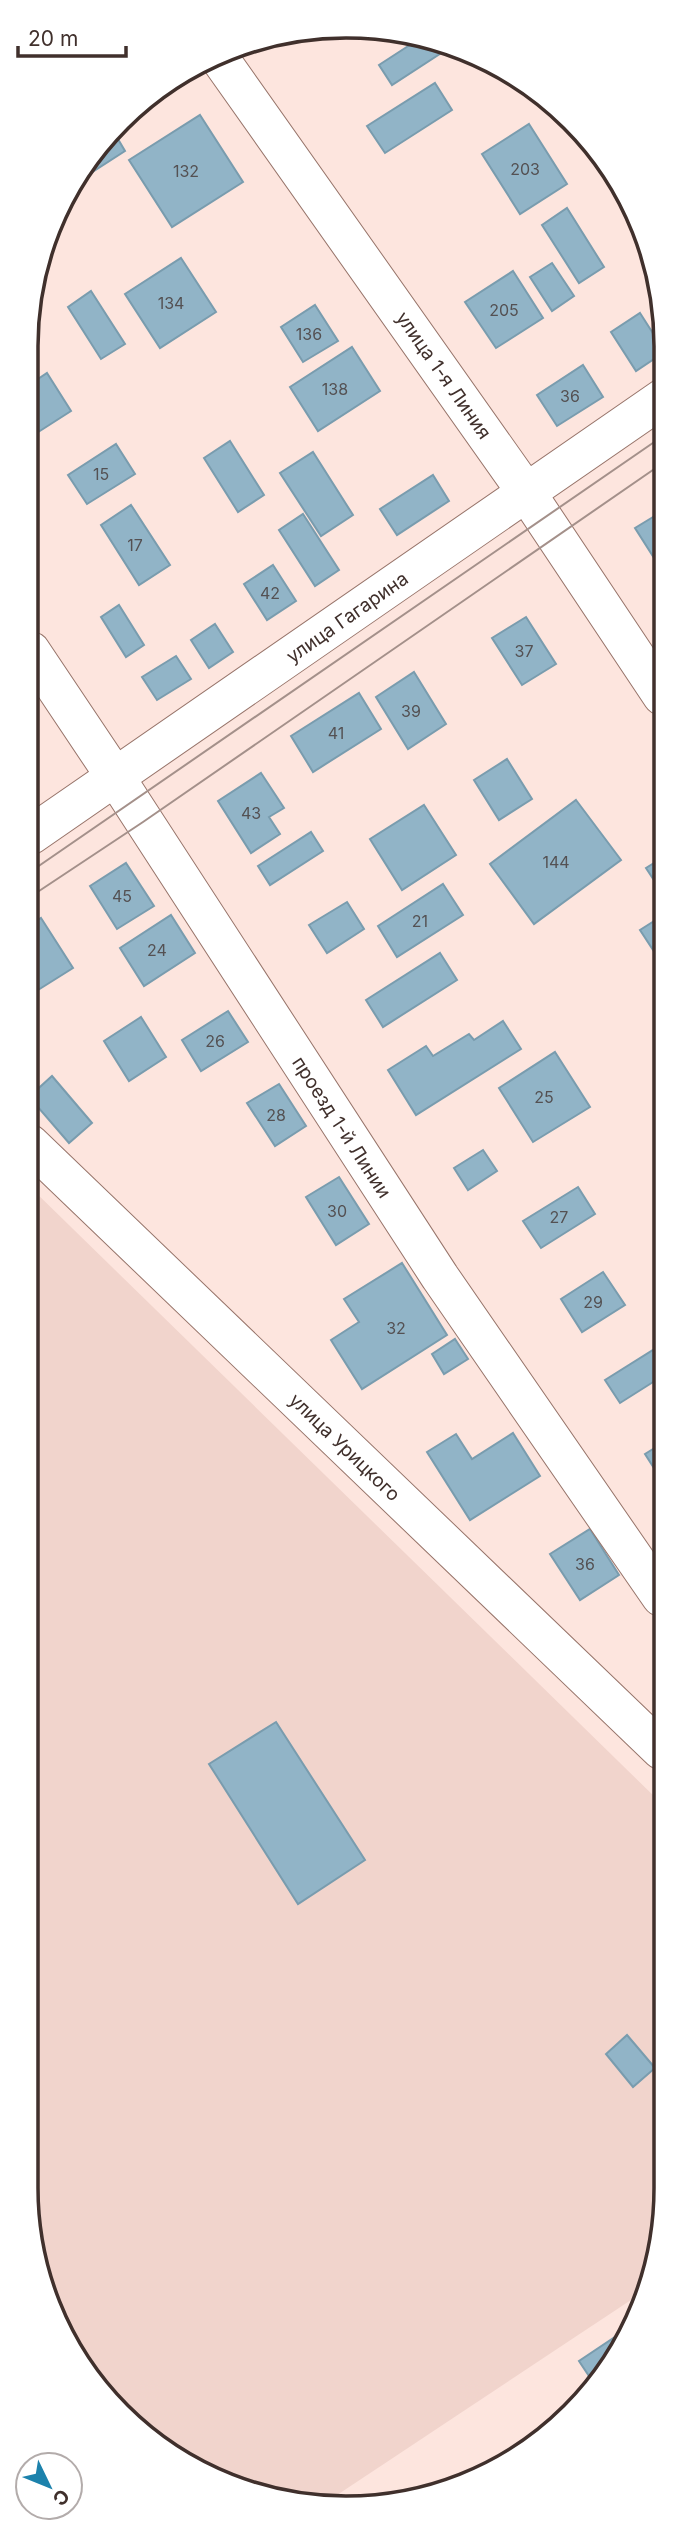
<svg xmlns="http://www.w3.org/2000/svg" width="692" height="2535" font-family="Inter,sans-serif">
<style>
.built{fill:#f1d4cc}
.building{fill:#91b4c7;stroke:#799cae;stroke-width:2}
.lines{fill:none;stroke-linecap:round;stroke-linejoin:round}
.minor-casing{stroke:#97746a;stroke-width:40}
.minor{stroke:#fff;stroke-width:38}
.tram{stroke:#a4908a;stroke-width:2}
.labels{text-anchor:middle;stroke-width:5;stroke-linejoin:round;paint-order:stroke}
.number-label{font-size:16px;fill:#545153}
.street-label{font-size:19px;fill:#40302c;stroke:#fff}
.rim{fill:none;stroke:#40302c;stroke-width:3.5}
</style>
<rect width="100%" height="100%" fill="#fde5de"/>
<path class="built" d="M29,1186L660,1802V2251L643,2292L319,2507L205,2476L106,2400L50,2311L26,2189Z"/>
<g class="building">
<path d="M422,37L449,48L392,85L379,65Z"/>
<path d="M435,83L452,110L385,153L367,126Z"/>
<path d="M200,115L243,182L172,227L129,160Z"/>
<path d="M529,124L567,184L520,214L482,154Z"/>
<path d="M115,134L125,151L86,176L81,168Z"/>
<path d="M567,208L604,267L579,283L542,225Z"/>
<path d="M181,258L216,312L160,348L125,294Z"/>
<path d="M552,263L574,296L552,311L530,277Z"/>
<path d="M513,271L543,318L496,348L465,302Z"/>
<path d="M91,291L125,344L101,359L68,307Z"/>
<path d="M315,305L338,341L303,362L281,327Z"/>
<path d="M640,313L663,349V353L636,371L611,332Z"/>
<path d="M352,347L380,391L318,431L290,387Z"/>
<path d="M583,365L603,397L557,426L537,395Z"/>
<path d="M47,373L71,411L32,436V383Z"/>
<path d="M230,441L264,495L238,512L204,458Z"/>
<path d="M116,444L135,474L87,504L68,475Z"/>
<path d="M313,452L353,515L321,536L280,473Z"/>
<path d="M433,475L449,501L397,535L380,509Z"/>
<path d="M131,505L170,565L139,585L101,525Z"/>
<path d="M663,511V572L635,528Z"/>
<path d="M303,514L339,570L315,586L279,530Z"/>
<path d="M273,565L296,601L267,620L244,584Z"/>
<path d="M119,605L144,645L126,657L101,617Z"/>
<path d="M526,617L556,664L522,685L492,638Z"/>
<path d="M215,624L233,652L209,668L191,640Z"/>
<path d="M176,656L191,679L157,700L142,677Z"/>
<path d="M414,672L446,724L408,749L376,697Z"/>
<path d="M359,693L381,729L313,772L291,736Z"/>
<path d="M507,759L532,799L499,820L474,780Z"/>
<path d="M261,773L284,808L269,817L280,834L251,853L218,801Z"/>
<path d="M576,800L621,860L534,924L490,864Z"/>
<path d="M424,805L456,855L402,890L370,839Z"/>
<path d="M311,832L323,851L270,885L258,866Z"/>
<path d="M662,858V890L661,891L646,868Z"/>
<path d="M126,863L154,906L117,929L90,886Z"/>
<path d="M443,884L463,915L397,957L378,926Z"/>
<path d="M347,902L364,929L327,953L309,925Z"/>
<path d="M171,915L195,953L144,986L120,948Z"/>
<path d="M662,916V952L657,956L640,930Z"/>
<path d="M41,918L73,968L30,995V925Z"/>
<path d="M440,953L457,980L383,1027L366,1000Z"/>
<path d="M228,1011L248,1042L201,1071L182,1040Z"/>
<path d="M141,1017L166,1057L129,1081L104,1041Z"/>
<path d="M503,1021L521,1049L416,1115L388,1070L426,1046L433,1056L469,1034L474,1040Z"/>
<path d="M555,1052L590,1107L533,1142L499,1088Z"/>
<path d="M52,1076L92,1123L69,1143L30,1098V1096Z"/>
<path d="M279,1084L306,1126L275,1146L247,1103Z"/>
<path d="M483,1150L497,1171L468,1190L454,1168Z"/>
<path d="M339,1177L369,1224L336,1245L306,1197Z"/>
<path d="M578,1187L595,1214L541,1248L523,1221Z"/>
<path d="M402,1263L447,1335L362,1389L331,1340L359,1322L344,1299Z"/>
<path d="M603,1272L625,1305L582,1332L561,1299Z"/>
<path d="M455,1339L468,1359L444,1374L432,1354Z"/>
<path d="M653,1350L661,1364V1377L620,1403L605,1380Z"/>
<path d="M513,1433L540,1476L470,1520L427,1452L456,1434L472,1459Z"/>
<path d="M661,1444V1479L645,1454Z"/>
<path d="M590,1529L619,1575L580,1600L550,1554Z"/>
<path d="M276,1722L365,1860L298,1904L209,1764Z"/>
<path d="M627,2035L655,2068L633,2087L606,2054Z"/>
<path d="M627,2329L612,2366L595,2385L579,2361Z"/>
</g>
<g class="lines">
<g class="minor-casing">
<g id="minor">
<path d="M220,59L526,492L662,696"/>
<path d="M31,651L116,778L440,1277L661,1597"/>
<path d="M31,835L663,398"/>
<path d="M30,1144L661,1750"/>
</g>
</g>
<use href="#minor" class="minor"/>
<g class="tram">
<path d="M30,872L663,436"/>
<path d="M30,897L143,822L663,463"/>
</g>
</g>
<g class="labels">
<g class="number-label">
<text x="525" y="175">203</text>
<text x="186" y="177">132</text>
<text x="171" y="309">134</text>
<text x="504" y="316">205</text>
<text x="309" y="340">136</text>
<text x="335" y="395">138</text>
<text x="570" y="402">36</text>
<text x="101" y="480">15</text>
<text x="135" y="551">17</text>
<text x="270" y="599">42</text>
<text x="524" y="657">37</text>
<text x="411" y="717">39</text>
<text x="336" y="739">41</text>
<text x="251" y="819">43</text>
<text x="556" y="868">144</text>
<text x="122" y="902">45</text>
<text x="420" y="927">21</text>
<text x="157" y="956">24</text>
<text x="215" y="1047">26</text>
<text x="544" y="1103">25</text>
<text x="276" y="1121">28</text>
<text x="337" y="1217">30</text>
<text x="559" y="1223">27</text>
<text x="593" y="1308">29</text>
<text x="396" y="1334">32</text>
<text x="585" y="1570">36</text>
</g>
<g class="street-label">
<text transform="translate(444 375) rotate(55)" y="7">улица 1-я Линия</text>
<text transform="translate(347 617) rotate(-35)" y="7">улица Гагарина</text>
<text transform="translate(342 1127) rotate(57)" y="7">проезд 1-й Линии</text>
<text transform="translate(345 1447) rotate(44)" y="7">улица Урицкого</text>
</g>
</g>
<path d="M0 0H692V2535H0ZM346 38H346A308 308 0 0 1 654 346V2188A308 308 0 0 1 346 2496H346A308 308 0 0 1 38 2188V346A308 308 0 0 1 346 38Z" fill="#fff" fill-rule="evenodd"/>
<path class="rim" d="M346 38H346A308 308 0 0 1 654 346V2188A308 308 0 0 1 346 2496H346A308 308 0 0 1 38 2188V346A308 308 0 0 1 346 38Z"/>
<g transform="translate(49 2486) rotate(133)"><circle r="33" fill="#ffffff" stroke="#b3acab" stroke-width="2"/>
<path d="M0-5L12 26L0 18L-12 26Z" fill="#1c82ac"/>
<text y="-10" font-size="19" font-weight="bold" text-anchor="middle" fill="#40302c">С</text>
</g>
<path d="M18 46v10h108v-10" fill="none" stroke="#40302c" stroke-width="3.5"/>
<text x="28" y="46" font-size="21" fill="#40302c" stroke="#ffffff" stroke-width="5" paint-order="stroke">20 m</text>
</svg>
